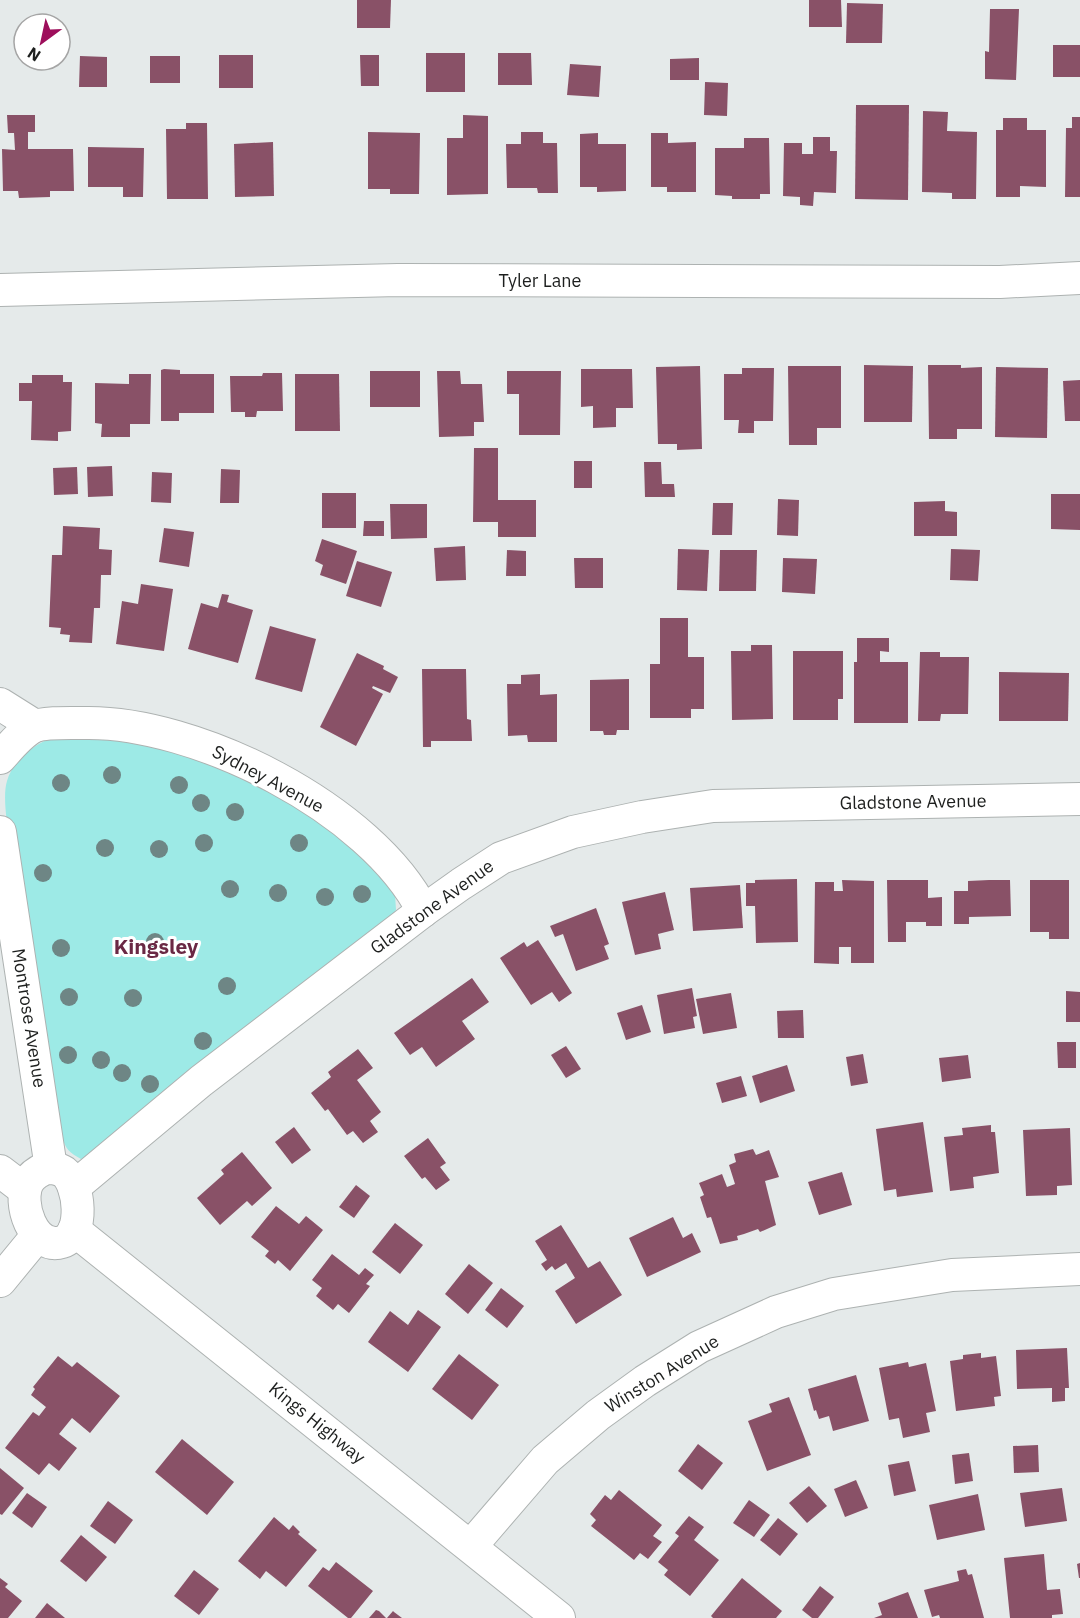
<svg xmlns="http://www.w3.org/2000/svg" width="1080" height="1618" font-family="'IBM Plex Sans',sans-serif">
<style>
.green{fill:#9deae6}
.building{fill:#895167}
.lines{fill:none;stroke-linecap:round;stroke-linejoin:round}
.minor-casing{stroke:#adb2b1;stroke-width:34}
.minor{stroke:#fff;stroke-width:32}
.tree{fill:#6e8685}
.labels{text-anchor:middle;stroke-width:6;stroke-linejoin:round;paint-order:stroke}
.street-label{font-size:18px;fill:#1d1f1e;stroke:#fff}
.quarter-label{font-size:21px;font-weight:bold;fill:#6a2844;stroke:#fff}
</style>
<rect width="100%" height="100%" fill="#e5eaea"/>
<path class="green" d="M51,738L128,739L180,750L290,799L371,864L395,894L396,910L391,918L88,1157L81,1159C70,1153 65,1149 62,1136C47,1053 33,969 18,885C14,860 0,804 7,781C13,760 32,746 51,738Z"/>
<g class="building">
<path d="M357,0H391L390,28H357Z"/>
<path d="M809,0H841L842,27H809Z"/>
<path d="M847,3L883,4L882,43H846Z"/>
<path d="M990,9H1019L1016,80L985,79V51L989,52Z"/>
<rect x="1053" y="45" width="27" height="32"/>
<rect x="426" y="53" width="39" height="39"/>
<path d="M498,53H531L532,85H498Z"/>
<rect x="219" y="55" width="34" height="33"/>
<path d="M360,55H379V86H361Z"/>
<path d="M80,56L107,57V87H79Z"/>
<rect x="150" y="56" width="30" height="27"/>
<path d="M699,58V80H670V59Z"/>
<path d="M570,64L601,66L599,97L567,95Z"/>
<path d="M705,82L728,83L727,116L704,115Z"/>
<path d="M856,105H909L908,200L855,199Z"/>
<path d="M923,111L948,112L947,131L977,132L976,199H952V193L922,192Z"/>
<path d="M7,115H35V132H28V149H73L74,191H50V197L19,198L18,191H3L2,149L15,150L14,133H8Z"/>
<path d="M463,115L488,116V194L447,195V138H463Z"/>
<path d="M1072,117H1080V197H1065L1066,128H1072Z"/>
<path d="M1003,118H1027V130H1046V187L1020,186V197H996V130H1003Z"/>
<path d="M186,123H207L208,199H167L166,129H186Z"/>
<path d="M368,132L420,133L419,194H390V189H368Z"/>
<path d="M521,132H543V143H557L558,193H538L537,188H507L506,144H521Z"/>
<path d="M598,133V144H626V191L597,192V187H580V134Z"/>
<path d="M651,133H668V143L696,142V192H667V187H651Z"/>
<path d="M813,137H830V151H837L836,193L814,192L813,206L800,205V197L783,196L784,143H802V154H813Z"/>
<path d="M744,138H769L770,194H760V199H732V196L715,195V148H744Z"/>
<path d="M273,142L274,196L235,197L234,144Z"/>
<path d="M88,147L144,148L143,197H123V187H88Z"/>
<path d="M864,365L913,366L912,422H864Z"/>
<path d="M928,365H961V368L982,367V429H957V439H929Z"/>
<path d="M700,366L702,449L677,450V444H658L656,367Z"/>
<path d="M788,366H841V428H817V445H789Z"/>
<path d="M996,367L1048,368L1047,438L995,437Z"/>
<path d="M742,368H774L773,421H754V433H738L739,420H724V374H742Z"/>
<path d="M164,369L180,370V374H214V413H179V421H161V370Z"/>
<path d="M581,369H632L633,408H616V427L593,428V406L581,407Z"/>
<rect x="370" y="371" width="50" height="36"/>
<path d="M437,371H460L461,384H482L484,422H474V436L439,437Z"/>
<path d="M507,371H561L560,435H519V394H507Z"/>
<path d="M263,373H282L283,411H257L256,417H245V412H231L230,376H262Z"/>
<path d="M129,374H151L150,424H130V437H101L102,424L95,423V383L129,384Z"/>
<path d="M295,374H339L340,431H295Z"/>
<path d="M32,375H63V382H72L71,431L58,432V441L31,440L32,401H19V383H32Z"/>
<path d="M1080,380V421H1065L1063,381Z"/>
<path d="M474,448H498V500H536V537H498V522H473Z"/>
<rect x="574" y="461" width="18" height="27"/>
<path d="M644,462H661L662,484H674L675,497H645Z"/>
<path d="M112,466L113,496L88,497L87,467Z"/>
<path d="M77,467L78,494L54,495L53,468Z"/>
<path d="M221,469L240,470L239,503H220Z"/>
<path d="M152,472L172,473L171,503L151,502Z"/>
<rect x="322" y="493" width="34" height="35"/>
<path d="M1051,494H1080V530L1051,529Z"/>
<path d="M778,499L799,500L798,536L777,535Z"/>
<path d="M945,501V511L957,512V536H914V502Z"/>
<path d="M713,503H733L732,535H712Z"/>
<path d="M390,504H427V538L391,539Z"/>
<path d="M364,521H384V536H363Z"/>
<path d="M63,526L100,528L99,549L112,550L111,575H101L100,608H94L92,643L69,642L70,635L60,634L61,628L49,627L52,555H62Z"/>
<path d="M164,528L194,532L189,567L159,562Z"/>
<path d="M322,539L357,551L346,584L320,575L323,565L315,561Z"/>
<path d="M465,546L466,580L436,581L434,548Z"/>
<path d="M678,549L709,550L707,591L677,590Z"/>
<path d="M951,549L980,550L978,581L950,580Z"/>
<path d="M507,550L526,551V576H506Z"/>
<path d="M720,550H757L756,591H719Z"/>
<path d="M574,558H603V588H575Z"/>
<path d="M783,558L817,559L815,594L782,592Z"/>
<path d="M357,561L392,572L381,607L346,596Z"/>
<path d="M141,584L173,589L164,651L116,644L122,601L138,604Z"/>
<path d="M222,594L229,595L227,602L253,610L238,663L188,649L201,603L218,608Z"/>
<path d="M660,618H688V657H704V709H691V718H650V664H660Z"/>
<path d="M270,626L316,639L302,692L255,679Z"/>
<path d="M857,638H889V652L880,651V662H908V723H854V662H857Z"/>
<path d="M751,645H772L773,719L732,720L731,651H751Z"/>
<path d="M793,651H843V699H838V720H793Z"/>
<path d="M920,652H940V657H969L968,714H941L940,721H918Z"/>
<path d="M357,653L384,666L383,669L398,677L390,693L373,686L372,688L383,694L356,746L320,727Z"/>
<path d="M422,669H466L467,719L471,720L472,741H431V747H423Z"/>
<path d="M999,672L1069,673L1068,721H999Z"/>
<path d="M540,674V695L557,694V742H528L527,735L508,736L507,684H521V675Z"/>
<path d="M629,679V730H617L616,735H604L603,731H590V680Z"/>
<path d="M797,879L798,942L756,943L755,906H746V883H755V880Z"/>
<path d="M842,880L874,881V963H851V947H839V964L814,963L815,882H834V891H843Z"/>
<path d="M887,880H928V898L942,897V926H926V922H906V942H888Z"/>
<path d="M989,880H1010L1011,916L969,917V924H954V891H968V881Z"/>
<path d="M1030,880H1069V939H1049V932H1030Z"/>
<path d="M740,885L743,928L693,931L690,888Z"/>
<path d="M665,892L674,930L658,934L661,949L635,955L622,902Z"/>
<path d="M596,908L609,944L604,946L609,959L576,971L563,934L555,937L550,926Z"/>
<path d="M538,940L572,993L559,1002L552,992L531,1005L500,958L524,942L527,947Z"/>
<path d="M472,978L489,1002L462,1021L475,1039L436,1067L422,1047L410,1055L394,1033Z"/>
<path d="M692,988L697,1016L693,1017L695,1028L664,1034L657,995Z"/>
<path d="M1066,991L1080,992V1022H1066Z"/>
<path d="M731,993L737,1028L703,1034L696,999Z"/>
<path d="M642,1005L651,1032L626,1040L617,1013Z"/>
<path d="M803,1010L804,1038H778L777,1011Z"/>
<path d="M1057,1042H1076V1068H1058Z"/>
<path d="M566,1046L581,1069L566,1078L551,1055Z"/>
<path d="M358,1049L373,1068L357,1080L381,1112L370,1121L378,1132L363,1143L353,1131L347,1135L328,1109L325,1111L311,1093L331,1077L328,1072Z"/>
<path d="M863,1054L868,1083L851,1086L846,1057Z"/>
<path d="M968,1055L971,1078L942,1082L939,1058Z"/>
<path d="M787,1065L795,1091L760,1103L752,1076Z"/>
<path d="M741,1076L747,1096L722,1103L716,1083Z"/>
<path d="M923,1122L933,1192L897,1197L896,1189L884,1191L876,1129Z"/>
<path d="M991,1125V1132H995L999,1173L973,1177L974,1188L950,1191L944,1137L963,1135L962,1128Z"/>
<path d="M294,1127L311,1150L292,1164L275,1142Z"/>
<path d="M1070,1128L1072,1185L1057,1186V1195L1026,1196L1023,1130Z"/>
<path d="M428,1138L446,1163L440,1167L450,1180L436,1190L425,1177L422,1179L404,1156Z"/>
<path d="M753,1149L756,1155L769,1150L779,1177L765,1181L776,1225L760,1232L758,1229L744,1234L737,1236L738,1240L720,1244L711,1217L707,1218L700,1197L704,1195L699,1183L722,1174L727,1187L735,1184L729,1165L736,1162L734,1154Z"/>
<path d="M242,1152L272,1188L252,1206L247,1201L220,1225L197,1198L224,1174L221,1170Z"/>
<path d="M842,1172L852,1205L819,1215L808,1182Z"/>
<path d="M356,1185L370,1196L354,1218L339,1207Z"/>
<path d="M276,1206L299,1224L306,1216L323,1230L290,1271L278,1260L275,1264L265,1256L269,1251L251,1237Z"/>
<path d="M673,1217L683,1238L692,1233L701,1252L647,1277L629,1238Z"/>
<path d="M395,1223L423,1245L400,1274L372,1252Z"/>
<path d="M561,1225L588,1268L600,1261L622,1295L576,1324L555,1291L575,1278L566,1263L555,1270L552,1266L546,1271L541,1264L547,1260L535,1241Z"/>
<path d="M332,1254L359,1275L365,1268L374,1275L366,1284L370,1286L349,1313L338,1304L333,1310L316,1296L322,1288L312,1280Z"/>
<path d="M469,1264L493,1283L468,1314L445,1294Z"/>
<path d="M501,1288L524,1306L507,1328L485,1310Z"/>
<path d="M418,1310L441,1327L408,1372L368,1342L390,1311L408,1325Z"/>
<path d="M1067,1348L1069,1388H1065V1401L1052,1402V1388L1017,1389L1016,1350Z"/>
<path d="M981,1353V1358L996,1356L1001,1396L994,1397L995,1406L956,1411L950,1361L963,1359V1355Z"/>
<path d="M459,1354L499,1385L472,1420L432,1389Z"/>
<path d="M58,1356L72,1367L77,1362L120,1396L90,1433L72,1418L59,1434L77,1448L59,1471L49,1463L39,1475L5,1448L33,1412L39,1416L46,1407L31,1395L35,1389L33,1387Z"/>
<path d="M908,1362L909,1367L926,1363L936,1411L926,1413L930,1432L903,1438L899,1418L889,1420L879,1368Z"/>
<path d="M856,1375L869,1421L833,1431L829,1416L819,1419L816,1410L814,1411L808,1389Z"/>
<path d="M789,1397L811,1455L767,1471L748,1421L772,1412L769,1404Z"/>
<path d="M182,1439L234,1482L207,1515L155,1472Z"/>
<path d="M698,1444L723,1463L702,1490L678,1471Z"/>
<path d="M1038,1445L1039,1472L1014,1473L1013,1446Z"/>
<path d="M969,1453L973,1481L955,1484L952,1455Z"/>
<path d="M909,1461L916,1491L894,1496L888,1465Z"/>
<path d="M0,1468L24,1488L2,1515L0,1514Z"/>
<path d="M856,1480L868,1508L845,1517L834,1489Z"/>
<path d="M809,1486L827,1506L807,1523L789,1503Z"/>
<path d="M1062,1488L1067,1521L1025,1527L1020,1493Z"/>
<path d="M619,1490L662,1525L653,1536L662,1542L648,1559L640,1553L634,1560L591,1526L596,1520L590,1514L605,1495L611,1500Z"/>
<path d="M27,1493L47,1507L32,1528L12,1513Z"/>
<path d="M978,1494L985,1530L937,1540L929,1505Z"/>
<path d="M749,1500L770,1515L754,1537L733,1523Z"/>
<path d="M108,1501L133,1520L115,1544L90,1526Z"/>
<path d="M689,1516L704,1527L694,1540L719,1560L690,1596L664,1575L668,1570L658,1562L679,1536L675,1533Z"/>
<path d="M274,1517L289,1530L293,1525L300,1532L298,1534L317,1550L286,1587L266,1571L260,1579L238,1561Z"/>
<path d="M778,1518L798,1534L780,1556L760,1540Z"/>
<path d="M81,1535L107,1557L86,1582L60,1561Z"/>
<path d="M1044,1554L1047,1590L1060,1589L1063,1614L1052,1615V1618H1010L1004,1558Z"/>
<path d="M336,1562L373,1591L351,1618H348L308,1586L323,1567L329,1571Z"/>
<path d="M1080,1563V1578H1079L1077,1564Z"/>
<path d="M966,1569L968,1575L972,1574L984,1618H940L939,1615L932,1617L924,1590L959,1581L957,1571Z"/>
<path d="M194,1570L219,1589L199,1615L174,1596Z"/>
<path d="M0,1578L8,1584L5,1587L22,1601L8,1618H0Z"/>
<path d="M742,1578L782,1611L776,1618H713L711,1616Z"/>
<path d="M820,1586L834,1597L818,1618H812L802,1610Z"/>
<path d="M908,1592L918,1618H874L882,1615L878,1603Z"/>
<path d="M47,1603L65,1618H35Z"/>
<path d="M376,1610L379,1611L386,1618H369Z"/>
<path d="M393,1611L394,1612L402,1618H387Z"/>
</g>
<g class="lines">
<g class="minor-casing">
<g id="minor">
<path d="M0,290L398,280L1000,282L1080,278"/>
<path d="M0,704L35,726"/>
<path d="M0,758C10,747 20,734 33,727C43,722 71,723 83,723C195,720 372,809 423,911"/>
<path d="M0,832L51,1168"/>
<path d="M46,1168C52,1168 58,1168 64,1172C80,1184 85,1235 62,1242C33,1251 17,1202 28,1182C32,1175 39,1171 46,1168Z"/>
<path d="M0,1171L25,1190"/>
<path d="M74,1187L201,1081L423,911L461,884L501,858L573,832L642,817L713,806L1080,799"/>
<path d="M74,1230L559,1618"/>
<path d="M0,1281L37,1236"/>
<path d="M471,1546L545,1460L598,1415L645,1381L699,1347L776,1312L834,1294L952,1275L1080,1269"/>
</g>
</g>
<use href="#minor" class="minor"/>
</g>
<g class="tree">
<circle cx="112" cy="775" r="9"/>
<circle cx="61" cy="783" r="9"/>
<circle cx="179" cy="785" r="9"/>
<circle cx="201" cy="803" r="9"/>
<circle cx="235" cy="812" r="9"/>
<circle cx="204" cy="843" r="9"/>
<circle cx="299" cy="843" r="9"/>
<circle cx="105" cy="848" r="9"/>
<circle cx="159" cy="849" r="9"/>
<circle cx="43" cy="873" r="9"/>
<circle cx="230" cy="889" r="9"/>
<circle cx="278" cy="893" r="9"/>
<circle cx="362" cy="894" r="9"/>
<circle cx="325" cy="897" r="9"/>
<circle cx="155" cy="942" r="9"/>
<circle cx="61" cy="948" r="9"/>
<circle cx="227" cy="986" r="9"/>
<circle cx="69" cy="997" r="9"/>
<circle cx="133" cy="998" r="9"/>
<circle cx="203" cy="1041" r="9"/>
<circle cx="68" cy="1055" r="9"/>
<circle cx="101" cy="1060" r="9"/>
<circle cx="122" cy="1073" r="9"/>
<circle cx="150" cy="1084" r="9"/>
</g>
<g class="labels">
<g class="street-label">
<text x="540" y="287">Tyler Lane</text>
<text transform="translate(268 779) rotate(28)" y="6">Sydney Avenue</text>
<text transform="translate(913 802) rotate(-1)" y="6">Gladstone Avenue</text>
<text transform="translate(432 907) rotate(-36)" y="6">Gladstone Avenue</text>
<text transform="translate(29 1018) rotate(81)" y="6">Montrose Avenue</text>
<text transform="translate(662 1374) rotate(-32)" y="6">Winston Avenue</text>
<text transform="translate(317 1423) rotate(39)" y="6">Kings Highway</text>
</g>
<g class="quarter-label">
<text x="156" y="954">Kingsley</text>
</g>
</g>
<g transform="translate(42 42) rotate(213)"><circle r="28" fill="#ffffff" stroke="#a5a5a5" stroke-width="1.5"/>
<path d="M0-4.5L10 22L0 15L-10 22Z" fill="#9d0e5b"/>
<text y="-9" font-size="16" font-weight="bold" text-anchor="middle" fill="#1d1f1e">N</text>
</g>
</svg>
